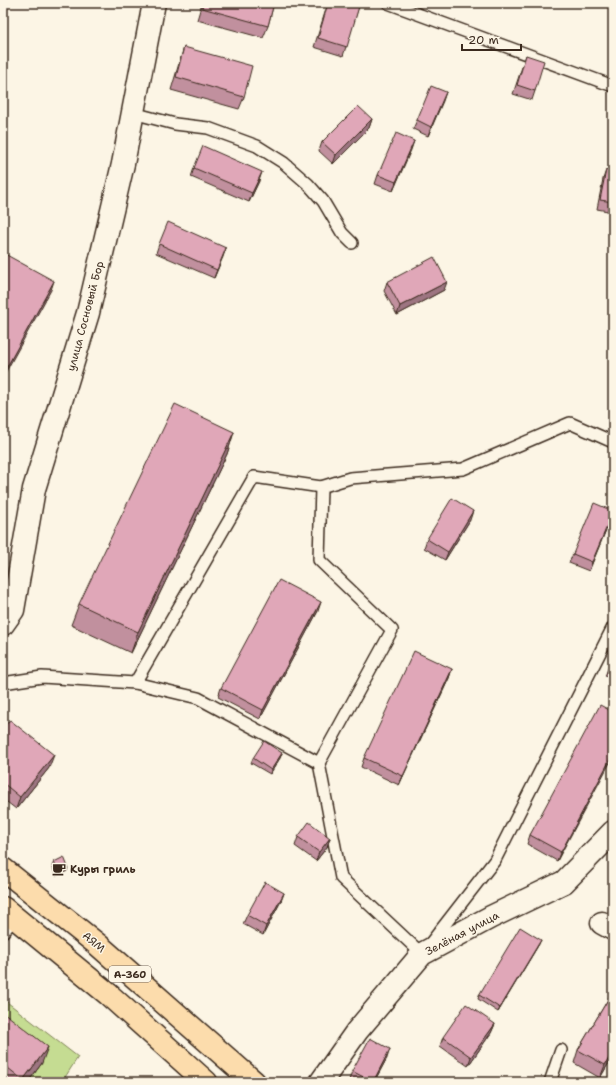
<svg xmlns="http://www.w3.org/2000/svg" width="616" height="1085" font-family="'Shantell Sans',sans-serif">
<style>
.green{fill:#c5dc92;stroke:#808358}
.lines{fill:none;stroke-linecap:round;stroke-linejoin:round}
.service-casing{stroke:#3b2a1e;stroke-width:14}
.minor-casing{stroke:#3b2a1e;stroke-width:25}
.trunk-casing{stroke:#3b2a1e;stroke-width:25}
.service{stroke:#fcf5e5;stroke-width:11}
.minor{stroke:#fcf5e5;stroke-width:22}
.trunk{stroke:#fcdcac;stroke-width:22}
.wall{fill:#c1909e;stroke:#3b2a1e}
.shaded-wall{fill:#9d7581;stroke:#3b2a1e}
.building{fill:#e0a7b8;stroke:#3b2a1e}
.labels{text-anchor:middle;stroke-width:3;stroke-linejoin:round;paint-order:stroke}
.shield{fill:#fcf5e5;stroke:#75675a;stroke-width:1}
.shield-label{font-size:10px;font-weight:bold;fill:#3b2a1e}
.street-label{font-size:11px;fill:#3b2a1e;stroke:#fcf5e5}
.poi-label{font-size:11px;font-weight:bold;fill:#3b2a1e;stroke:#fcf5e5;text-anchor:start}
</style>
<rect width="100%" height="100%" fill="#fcf5e5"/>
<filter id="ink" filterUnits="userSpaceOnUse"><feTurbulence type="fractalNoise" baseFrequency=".025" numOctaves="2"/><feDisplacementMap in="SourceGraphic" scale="8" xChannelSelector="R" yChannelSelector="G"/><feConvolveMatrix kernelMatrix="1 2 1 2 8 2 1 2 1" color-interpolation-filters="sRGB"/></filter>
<g filter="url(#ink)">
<path class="green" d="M3,999L78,1057L62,1082H28L42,1063L3,1033Z"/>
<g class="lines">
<g class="service-casing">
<g id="service">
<path d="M388,3L613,86"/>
<path d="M133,113L175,124L208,128L257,146L284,163L308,184L323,201L342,233L352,243"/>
<path d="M3,683L42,677L135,683L254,477L321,487L350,478L463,469L570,423L613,442"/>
<path d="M135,683L198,698L319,763L341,878L422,954L495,860L613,627"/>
<path d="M319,763L392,630L319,560L321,487"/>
<path d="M3,932L15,918"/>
<path d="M550,1082L561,1050"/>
</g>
</g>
<g class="minor-casing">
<g id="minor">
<path d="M3,624L13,610L34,489L88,313L123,164L154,3"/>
<path d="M602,923L613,929"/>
<path d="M321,1082L357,1031L422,954L491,917L564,882L613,832"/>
</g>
</g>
<g class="trunk-casing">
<g id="trunk">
<path d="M3,869L97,944L254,1082"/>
<path d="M3,908L108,994L206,1082"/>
</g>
</g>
<use href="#service" class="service"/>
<use href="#minor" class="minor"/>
<use href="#trunk" class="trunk"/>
</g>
<g class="wall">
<path d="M202,3H274L268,26L263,38L197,20Z"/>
<path d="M328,3H360L343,56L314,47Z"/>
<path d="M184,47L244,97L239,109L171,90L180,60Z"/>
<path d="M526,55L535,91L532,100L513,94Z"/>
<path d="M446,92L428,136L413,129L417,120Z"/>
<path d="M372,119L369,128L333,164L319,151L322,142Z"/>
<path d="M414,141L393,191L375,184L378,175Z"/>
<path d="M194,168L259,181L249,202L191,177Z"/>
<path d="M606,170L613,172V212L597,209L603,179Z"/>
<path d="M159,244L226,248L214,278L156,253Z"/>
<path d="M387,282L444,290L397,315L384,291Z"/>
<path d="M234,432L227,454L131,653L71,625L79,604Z"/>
<path d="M470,520L445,560L424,548L427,539Z"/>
<path d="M610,520L589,571L569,563L573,554Z"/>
<path d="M318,611L260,719L218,697L221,688Z"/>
<path d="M613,656V680L605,676Z"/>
<path d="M452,669L449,678L399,785L361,767L364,758Z"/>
<path d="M613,712L557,861L527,844L530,835Z"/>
<path d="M3,728L49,768L16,809L3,799Z"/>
<path d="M282,753L280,758L270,774L251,763L253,758Z"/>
<path d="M298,837L330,838L327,847L316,861L295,846Z"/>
<path d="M54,862L67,871L56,876L52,866Z"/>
<path d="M284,893L281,901L263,935L243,924L247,915Z"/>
<path d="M539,944L498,1012L478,999L479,995Z"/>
<path d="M613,991V1056L600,1078L574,1063L578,1050Z"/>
<path d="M3,1012L42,1063L28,1082H3Z"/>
<path d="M495,1024L491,1033L468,1066L440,1046L443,1037Z"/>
<path d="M387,1058L374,1082H353L349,1080L352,1071Z"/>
</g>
<g class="shaded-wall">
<path d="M446,92L443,101L428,136L431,127Z"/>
<path d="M372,119L369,128L333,164L336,155Z"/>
<path d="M414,141L411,150L393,191L396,182Z"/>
<path d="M262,172L259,181L249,202L252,193Z"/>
<path d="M226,248L223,257L214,278L217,270Z"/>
<path d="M54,281L51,290L3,377V374Z"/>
<path d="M447,282L444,290L397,315L400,306Z"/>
<path d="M234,432L227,454L131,653L138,632Z"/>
<path d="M473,511L470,520L445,560L448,552Z"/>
<path d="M613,512L610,520L589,571L592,562Z"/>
<path d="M321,602L318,611L260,719L263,710Z"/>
<path d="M452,669L449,678L399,785L403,776Z"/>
<path d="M282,753L280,758L270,774L271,770Z"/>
<path d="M613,754V757L557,861L561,852Z"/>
<path d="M54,755L49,768L16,809L20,797Z"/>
<path d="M330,838L327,847L316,861L319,852Z"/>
<path d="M68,867L67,871L56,876L58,871Z"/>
<path d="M284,893L281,901L263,935L266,926Z"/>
<path d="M541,940L539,944L498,1012L500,1008Z"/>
<path d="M495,1024L491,1033L468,1066L471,1057Z"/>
<path d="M48,1047L42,1063L28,1082H22L23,1080Z"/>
<path d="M390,1049L387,1058L374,1082H373Z"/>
<path d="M613,1051V1056L600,1078L605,1065Z"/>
</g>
<g class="building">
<path d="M203,3H274L268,26L202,8Z"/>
<path d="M328,3H360L347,47L318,38Z"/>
<path d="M184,47L252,66L244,97L176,77Z"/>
<path d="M526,55L544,61L535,91L517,85Z"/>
<path d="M431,86L446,92L431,127L417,120Z"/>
<path d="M358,106L372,119L336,155L322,142Z"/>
<path d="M396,133L414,141L396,182L378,175Z"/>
<path d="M203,146L262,172L252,193L194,168Z"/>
<path d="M606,170L613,172V202L600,200Z"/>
<path d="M168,222L226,248L217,270L159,244Z"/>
<path d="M3,253L54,281L3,374Z"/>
<path d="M434,257L447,282L400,306L387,282Z"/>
<path d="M175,404L234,432L138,632L79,604Z"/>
<path d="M452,498L473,511L448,552L427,539Z"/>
<path d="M594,503L613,511V512L592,562L573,554Z"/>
<path d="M279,580L321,602L263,710L221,688Z"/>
<path d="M414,651L452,669L403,776L364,758Z"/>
<path d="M613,656V669L608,667Z"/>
<path d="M600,705L613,712V754L561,852L530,835Z"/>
<path d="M10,720L54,755L20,797L3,783V728Z"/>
<path d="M264,741L282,753L271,770L253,758Z"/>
<path d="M309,822L330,838L319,852L298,837Z"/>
<path d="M64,857L68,867L58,871L54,862Z"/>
<path d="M265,882L284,893L266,926L247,915Z"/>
<path d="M520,927L541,940L500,1008L479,995Z"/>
<path d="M613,991V1051L605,1065L578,1050Z"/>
<path d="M466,1004L495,1024L471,1057L443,1037Z"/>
<path d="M3,1012L48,1047L23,1080L3,1064Z"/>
<path d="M370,1038L390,1049L373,1082L352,1071Z"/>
<path d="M47,1078L53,1082H44Z"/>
</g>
</g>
<defs>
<g id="cafe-bare" transform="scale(1.08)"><path d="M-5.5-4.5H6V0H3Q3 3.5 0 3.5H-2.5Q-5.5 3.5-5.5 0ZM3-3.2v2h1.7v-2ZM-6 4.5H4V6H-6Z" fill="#3b2a1e" stroke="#fcf5e5" stroke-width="2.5" paint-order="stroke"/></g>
</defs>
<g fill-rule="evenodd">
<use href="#cafe-bare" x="59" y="869"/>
</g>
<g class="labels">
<rect class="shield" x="109" y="966" width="42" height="16" rx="3"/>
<g class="shield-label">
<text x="130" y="978">А-360</text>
</g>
<g class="street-label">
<text transform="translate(85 316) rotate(-75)" y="4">улица Сосновый Бор</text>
<text transform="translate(462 933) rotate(-28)" y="4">Зелёная улица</text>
<text transform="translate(94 942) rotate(40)" y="4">АЯМ</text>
</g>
<g class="poi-label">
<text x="70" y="873">Куры гриль</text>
</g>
</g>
<rect width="616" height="1085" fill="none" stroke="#fcf5e5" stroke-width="16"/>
<rect x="8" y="8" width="600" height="1069" fill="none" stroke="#3b2a1e" stroke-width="1.5" filter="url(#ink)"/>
<path d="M462 44v6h59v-6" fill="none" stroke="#3b2a1e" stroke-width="2"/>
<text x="468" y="44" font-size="12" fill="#3b2a1e" stroke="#fcf5e5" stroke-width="3" paint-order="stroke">20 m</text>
</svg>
